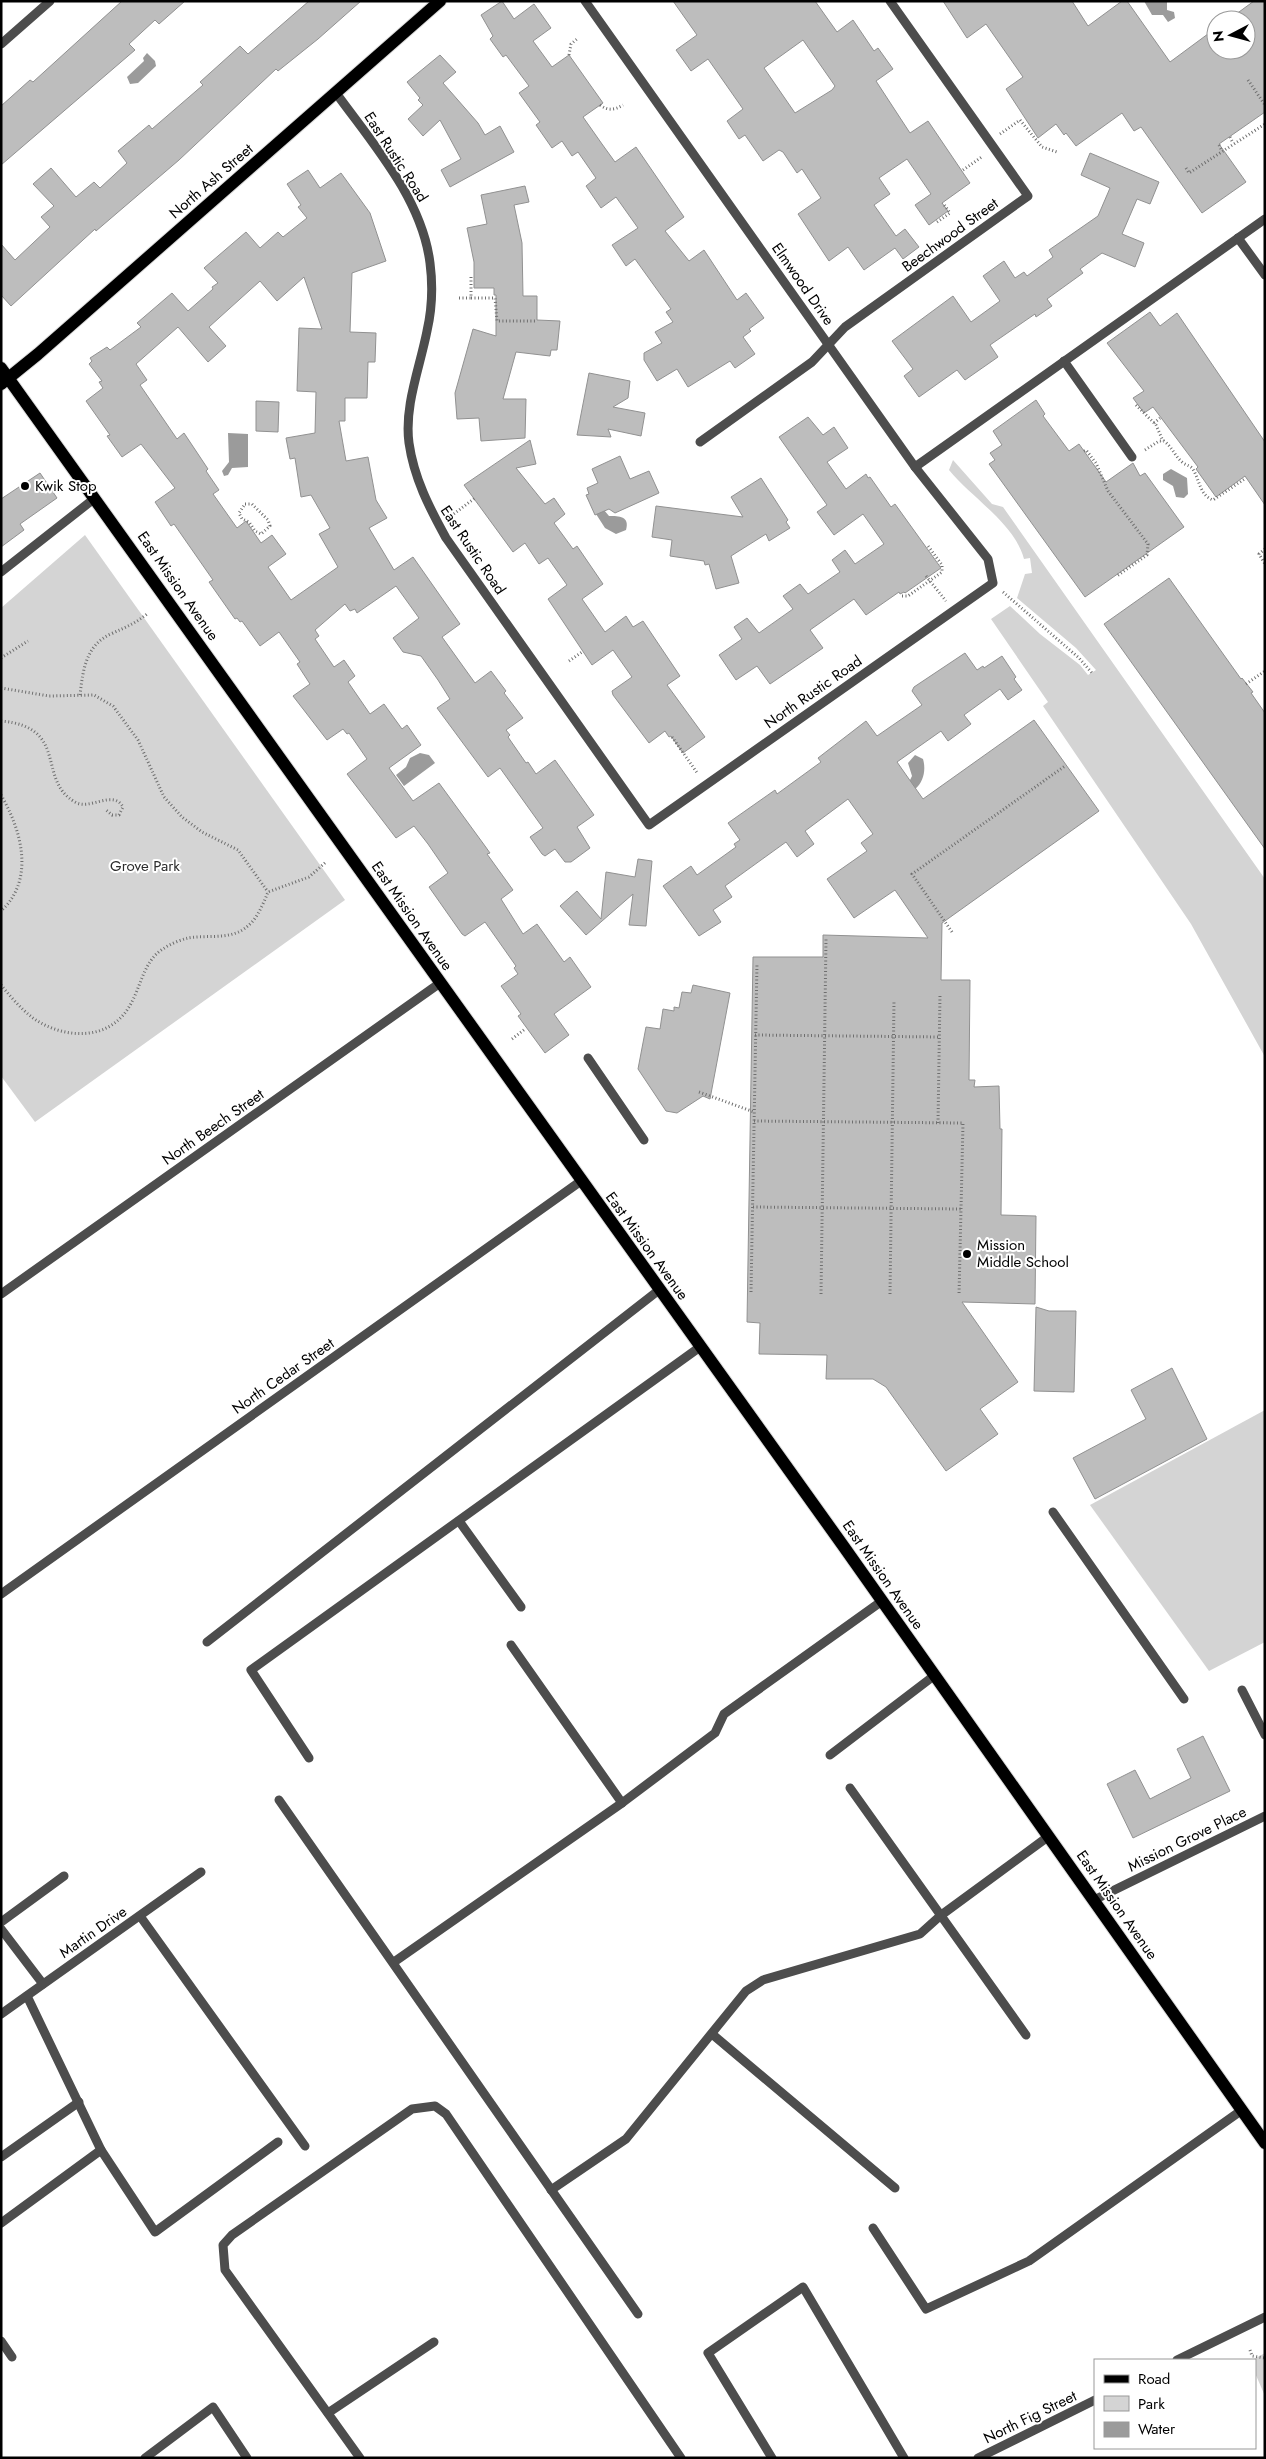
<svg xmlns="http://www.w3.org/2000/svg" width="1266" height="2459" font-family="Jost,sans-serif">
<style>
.green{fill:#d4d4d4}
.water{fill:#9b9b9b}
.building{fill:#bdbdbd;stroke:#919191;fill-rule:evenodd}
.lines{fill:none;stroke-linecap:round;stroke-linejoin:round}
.major-casing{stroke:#dbdbdb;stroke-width:14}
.path{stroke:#6f6f6f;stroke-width:3;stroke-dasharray:1 2.5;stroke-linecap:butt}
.minor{stroke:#4d4d4d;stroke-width:9}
.major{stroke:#000;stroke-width:12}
.poi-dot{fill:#000;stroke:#fff;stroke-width:2}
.labels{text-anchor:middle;stroke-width:4;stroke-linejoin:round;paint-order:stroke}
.street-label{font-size:15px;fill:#000;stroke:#fff}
.poi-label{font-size:15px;fill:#000;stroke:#fff;text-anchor:start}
.park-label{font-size:15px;fill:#2b2b2b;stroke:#fff}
</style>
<rect width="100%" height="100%" fill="#fff"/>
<g class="green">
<path d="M953,460L992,504L1003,507L1265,879V1057L1191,924L1043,706L1048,702L991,619L1010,606L1040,634L1080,665L1088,675L1096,670L1076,648L1017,598L1025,574L1032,573L1030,558L1024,559C1015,524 972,498 949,470Z"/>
<path d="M85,535L345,900L35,1122L1,1076V608Z"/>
<path d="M1265,1410V1642L1209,1671L1090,1505Z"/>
<path d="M1265,2353V2396L1255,2373V2360H1252Z"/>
</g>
<g class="water">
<path d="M1144,1H1167V10L1174,12L1175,18L1168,22L1163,15H1152Z"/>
<path d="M147,53L155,61L156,66L138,83L130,84L127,77L144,61L143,58Z"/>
<path d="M228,433L248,434V467L232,468L228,475L224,476L222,471L229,462Z"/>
<path d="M1171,469L1187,478L1188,494L1184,498L1176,497L1173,486L1163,480V474Z"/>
<path d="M604,510L609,516C619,516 630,516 626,530L616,534L605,528L596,514Z"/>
<path d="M420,753L429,755L435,763L404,786L396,775L406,767L410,758Z"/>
<path d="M915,755L923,759C926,769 924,782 915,789L909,782L912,776L908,763Z"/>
</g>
<g class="building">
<path d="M122,1H185L159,24L155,20L129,44L135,50L1,165V106L30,80L33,82Z"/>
<path d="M309,1H361L318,39L278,71L276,69L179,160L96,231L95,229L11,306L1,295V244L15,260L50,227L41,217L54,206L33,184L51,168L76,197L94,182L100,188L127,163L118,151L149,125L152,129L203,85L200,82L240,46L248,54Z"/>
<path d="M502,1L514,19L534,4L551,28L533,41L552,67L569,55L603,103L583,117L602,144L615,162L636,147L684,217L665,231L689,261L704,250L737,300L746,293L764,318L749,329L751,331L743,337L755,354L735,368L730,361L688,387L677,369L657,381L644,360V353L662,343L655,332L673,322L666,312L671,309L635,259L626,266L612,245L638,228L616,197L601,208L586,186L596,178L578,152L572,156L562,141L552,148L536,125L540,122L519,93L529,86L506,55L503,57L490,39L493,36L481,15Z"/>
<path d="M673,1H815L837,32L853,20L874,51L878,48L893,69L876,81L910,133L928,121L970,183L942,203L948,211L929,225L915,205L931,194L907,159L879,178L890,194L874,205L896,236L905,229L919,247L903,259L895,248L864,270L848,247L829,261L798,214L821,198L802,169L797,173L783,152L779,150L763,161L745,135L739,139L727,121L743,109L708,59L691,71L676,50L697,35ZM803,40L835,86L832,90L795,113L764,68Z"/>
<path d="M943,1H1072L1088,26L1122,1H1127L1170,62L1216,28V50H1246V20H1228L1254,1H1265V112L1219,144L1246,182L1202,213L1141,127L1134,131L1122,113L1076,146L1066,133L1064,135L1056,124L1038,138L1006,89L1023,77L986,24L967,38Z"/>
<path d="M440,55L456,72L443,83L478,123L485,135L500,126L514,152L450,187L441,170L461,159L440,120L423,136L408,119L423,105L418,100L420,98L407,82Z"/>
<path d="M1090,153L1159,182L1150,204L1137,199L1122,234L1144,243L1135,267L1102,253L1080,269L1083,273L1047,299L1052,306L1036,317L1035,314L990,345L998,357L965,380L957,370L919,397L904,376L913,369L892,341L953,296L971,322L1000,301L983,276L1004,261L1015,278L1024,272L1027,276L1053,257L1049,250L1098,216L1110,188L1081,175Z"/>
<path d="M308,170L320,188L341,173L370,213L386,261L352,273L350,332L376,333L375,362H368L367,398H345V421H339L346,461L368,457L376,500L387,518L369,528L394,570L413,557L460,624L442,637L475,683L491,671L506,691L504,693L523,718L506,730L510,735L508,737L526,763L528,762L536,774L555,760L594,815L577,827L590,848L571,862H565L555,849L545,856L542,854L530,837L543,828L500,768L488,777L437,708L450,699L438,680L421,656L403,652L393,638L419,618L396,586L357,613L355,609L350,611L345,604L315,630L319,636L315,639L334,667L344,660L355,676L348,682L370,714L384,704L402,729L407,725L421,745L389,768L413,801L439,783L485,846L490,853L487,854L513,890L501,899L523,934L537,924L564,962L570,957L591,987L554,1014L569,1035L545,1053L518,1016L521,1014L501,986L518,974L514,968L516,966L485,922L465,936L462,934L429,887L448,873L428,844L414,826L396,838L347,774L367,759L349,733L347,734L343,729L327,740L293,696L310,684L297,664L300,662L279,632L260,646L242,621L240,622L237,618L235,619L209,582L213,580L174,524L171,526L155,502L175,488L141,444L122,457L107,436L110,435L86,401L103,388L99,382L102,381L89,364L92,361L90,358L107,347L110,350L141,327L137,323L172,293L188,311L213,289L212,287L218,283L204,268L246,232L260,248L278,232L283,237L307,218L298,207L301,205L287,184ZM304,277L322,329L299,328L297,391L316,392L315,433L286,438L290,459L295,458L301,497L311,495L330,528L319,534L338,567L291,600L268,567L286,554L272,535L261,543L246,521L237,528L213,494L219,490L206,471L208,469L184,433L177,439L140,385L147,380L136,364L178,327L208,362L226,346L209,327L260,281L277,301Z"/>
<path d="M525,186L529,202L514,205L522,243L523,296H537V320L560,321L557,350H551L550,356L516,352L503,399H526L525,438L481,441L479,418L457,419L455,393L473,329L496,336V295H494V288H474V262L467,228L487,224L481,195Z"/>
<path d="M1150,312L1160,326L1177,313L1265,442V505L1245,476L1216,497L1196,469L1198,467L1153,407L1144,413L1133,398L1144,391L1107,343Z"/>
<path d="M589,373L630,381L628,398L613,407L645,413L641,436L608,429L611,437L577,435Z"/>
<path d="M1036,400L1045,414L1043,416L1069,451L1079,444L1106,482L1133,463L1140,476L1145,473L1184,527L1085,597L989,464L995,460L990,453L1002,445L993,431Z"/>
<path d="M256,401L279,402L278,432L256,431Z"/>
<path d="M808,417L823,435L834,427L848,448L827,462L846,489L866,474L868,478L870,477L891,507L895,504L941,568L905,593L904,592L900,594L899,592L866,615L854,599L810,630L823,648L770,684L757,666L736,680L719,655L742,639L734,627L747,618L759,633L793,609L783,596L800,584L808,594L840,572L832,560L845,550L855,564L884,544L863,514L834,535L817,512L827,505L779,437Z"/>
<path d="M530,440L536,464L516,468L545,504L554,498L565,514L554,523L573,549L577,546L603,584L582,599L605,632L626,616L633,627L643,621L680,676L667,685L705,737L683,753L671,736L669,737L665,731L649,743L613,695L612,691L632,677L613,650L592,665L548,599L567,585L548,558L539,564L525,543L513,552L464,485Z"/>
<path d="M620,456L630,479L649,471L659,493L615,513L609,509L595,515L586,495L589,494L587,488L598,483L592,469Z"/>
<path d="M40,473L57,498L20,524L24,530L1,547V499Z"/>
<path d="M761,478L788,520L786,522L790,528L769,541L766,534L731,556L739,583L716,589L709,564L705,565L704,561L670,556L672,540L652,537L656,506L743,517L731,497Z"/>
<path d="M1169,578L1241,679L1242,678L1253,692L1251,693L1265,713V849L1104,624Z"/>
<path d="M965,653L977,670L983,666L984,668L1002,656L1016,677L1014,679L1022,690L1008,700L1000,689L964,715L971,724L948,741L941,731L897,762L923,799L1034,720L1099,811L942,923L941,980H970L969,1080H975L974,1087L999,1086L1000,1129H1002L1001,1215L1036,1216L1035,1304L962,1302L1018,1382L980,1409L998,1434L946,1471L886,1387L873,1379H826L827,1355L759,1354L760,1323L747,1322L753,957H823V935L928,938L895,890L854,918L827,879L867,851L861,843L873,834L848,799L805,831L814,844L797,857L786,842L725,886L732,897L713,910L721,922L699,936L663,886L691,866L697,875L736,847L734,844L740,840L728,823L775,790L777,794L821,762L818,758L866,721L877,736L922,705L912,691L914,687Z"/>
<path d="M638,859L652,861L646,926L629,925L633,894L586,935L560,906L577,891L601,919L606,872L635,877Z"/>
<path d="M693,985L730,993L710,1099L703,1096L677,1113L666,1111L638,1069L646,1027L660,1029L663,1009L674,1011V1007L679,1008L682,992L691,993Z"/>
<path d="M1036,1307L1049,1311H1076L1074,1392L1034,1391Z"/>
<path d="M1172,1368L1207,1439L1095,1499L1073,1458L1146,1419L1131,1390Z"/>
<path d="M1203,1736L1230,1791L1133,1838L1107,1784L1135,1770L1150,1799L1191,1778L1177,1749Z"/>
</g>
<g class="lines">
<g class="major-casing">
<g id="major">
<path d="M1,368L844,1547L1265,2143"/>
<path d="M1,384L38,354L440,1"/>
</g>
</g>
<g class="path">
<path d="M569,55L571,44L577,39"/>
<path d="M1248,80L1265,105"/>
<path d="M600,105C608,111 615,110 623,105"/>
<path d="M1000,134L1020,120L1042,147L1057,152"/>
<path d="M1230,137L1233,143"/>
<path d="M1219,145L1222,151"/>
<path d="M1186,168L1189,173L1265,124"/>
<path d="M963,170L983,156"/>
<path d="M937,222L950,213L943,203"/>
<path d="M471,277V298H495L497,321H536"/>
<path d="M459,298H471"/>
<path d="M1136,405L1156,425L1163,441"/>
<path d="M1154,423L1160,418"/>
<path d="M1145,450L1159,441H1164C1172,447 1175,456 1182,462C1185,465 1189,465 1192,468C1200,479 1199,495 1213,500L1246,478"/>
<path d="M1084,451L1086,450L1096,463L1108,491L1148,544L1147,555L1117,576"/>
<path d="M245,504H252L268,520L270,526L261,534L255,531L249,522L242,519L239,513Z"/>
<path d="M451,516L475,498"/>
<path d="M1265,549L1259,554L1265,564"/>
<path d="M926,576L946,601"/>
<path d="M1003,592L1079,658L1092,673"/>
<path d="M902,596H908L942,572V565L928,546"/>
<path d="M1,658L28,641"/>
<path d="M569,661L582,652"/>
<path d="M1246,684L1265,671"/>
<path d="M1,688L49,696L94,695L113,706L138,740L164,797L182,817L202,832L238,850L268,892"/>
<path d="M80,695C83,669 86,644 113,633C126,627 136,623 147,614"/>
<path d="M1,721C70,727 36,780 75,802C90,811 113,789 123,807L119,815H112L106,810"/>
<path d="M672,737L698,774"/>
<path d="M1,795C22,831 35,880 1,911"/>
<path d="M952,932L912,874L1065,766"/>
<path d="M1,985C10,996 21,1009 33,1018C63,1039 108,1042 129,1007C141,988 143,961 163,949C170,944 180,940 188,938C210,934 234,942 252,922C259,914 264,902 268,892L309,877L326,862"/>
<path d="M755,1035L940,1037"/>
<path d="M512,1039L525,1029"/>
<path d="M699,1092L754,1112"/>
<path d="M754,1121L963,1123L959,1295"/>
<path d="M938,1123L940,994"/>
<path d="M753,1207L961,1209"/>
<path d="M751,1292L757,963"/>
<path d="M821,1294L826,939"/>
<path d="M890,1294L894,1001"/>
<path d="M1250,2350L1252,2356L1265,2358"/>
</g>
<g class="minor">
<path d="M1,44L50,1"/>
<path d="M336,93C373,144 422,199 430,263C433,286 432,309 427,331C420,367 404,406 409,443C414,478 429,507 446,538L649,825L993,583L988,559L915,467L585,1"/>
<path d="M1238,238L1265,275"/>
<path d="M1064,361L1132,457"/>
<path d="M700,442L812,362L845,327L1028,196L890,1"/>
<path d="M915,467L1265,219"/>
<path d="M1,572L95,498"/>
<path d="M588,1058L644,1140"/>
<path d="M1,1294L440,983"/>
<path d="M1053,1512L1184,1699"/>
<path d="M459,1521L521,1607"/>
<path d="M1,1594L581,1181"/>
<path d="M207,1642L659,1290"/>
<path d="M511,1645L622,1803"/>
<path d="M1242,1690L1265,1735"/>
<path d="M830,1755L935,1675"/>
<path d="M309,1758L251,1670L700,1347"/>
<path d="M850,1788L1026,2035"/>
<path d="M279,1800L638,2314"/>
<path d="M1094,1900L1265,1816"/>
<path d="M140,1916L305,2146"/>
<path d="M1,1922L64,1876"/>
<path d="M1,1929L43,1984"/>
<path d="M394,1962L622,1803L715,1733L724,1714L882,1601"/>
<path d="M27,1996L101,2150"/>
<path d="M1,2014L201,1872"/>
<path d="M712,2034L895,2188"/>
<path d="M1,2157L79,2102"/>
<path d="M551,2190L626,2139L746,1991L763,1980L920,1934L940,1916L1049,1836"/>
<path d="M1,2223L101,2150L155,2232L278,2142"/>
<path d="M873,2228L926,2309L1029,2261L1242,2110"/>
<path d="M1,2341L12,2357"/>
<path d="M1177,2360L1265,2317"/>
<path d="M328,2413L434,2342"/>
<path d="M145,2458L213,2407L247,2458"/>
<path d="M360,2458L225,2270L223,2245L232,2235L412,2109L435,2106L446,2114L681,2458"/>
<path d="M772,2458L708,2353L803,2287L904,2458"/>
<path d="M978,2458L1095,2400"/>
</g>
<use href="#major" class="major"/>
</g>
<g class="poi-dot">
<circle cx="25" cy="486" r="5"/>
<circle cx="967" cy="1254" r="5"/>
</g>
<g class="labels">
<g class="street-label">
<text transform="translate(396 157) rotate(57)" y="5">East Rustic Road</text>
<text transform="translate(211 181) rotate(-41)" y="5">North Ash Street</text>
<text transform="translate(950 235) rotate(-36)" y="5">Beechwood Street</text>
<text transform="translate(803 284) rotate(55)" y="5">Elmwood Drive</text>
<text transform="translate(473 550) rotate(56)" y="5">East Rustic Road</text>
<text transform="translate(178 586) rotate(55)" y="5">East Mission Avenue</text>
<text transform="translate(813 692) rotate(-35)" y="5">North Rustic Road</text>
<text transform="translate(412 916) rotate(55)" y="5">East Mission Avenue</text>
<text transform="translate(213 1127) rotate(-35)" y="5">North Beech Street</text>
<text transform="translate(647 1246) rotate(54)" y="5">East Mission Avenue</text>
<text transform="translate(283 1376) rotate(-35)" y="5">North Cedar Street</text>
<text transform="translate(883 1575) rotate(55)" y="5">East Mission Avenue</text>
<text transform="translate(1187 1839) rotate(-26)" y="5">Mission Grove Place</text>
<text transform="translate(1117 1905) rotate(55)" y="5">East Mission Avenue</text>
<text transform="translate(93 1932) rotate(-35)" y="5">Martin Drive</text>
<text transform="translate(1030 2417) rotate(-26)" y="5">North Fig Street</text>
</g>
<g class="poi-label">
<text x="35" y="491">Kwik Stop</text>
<text x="977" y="1250">Mission<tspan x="977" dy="17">Middle School</tspan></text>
</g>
<g class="park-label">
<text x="145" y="871">Grove Park</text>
</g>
</g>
<rect width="1266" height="2459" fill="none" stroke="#000000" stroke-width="5"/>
<rect x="1094" y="2359" width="162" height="90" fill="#ffffff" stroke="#999999"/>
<rect x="1104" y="2375" width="25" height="8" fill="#000000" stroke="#999999"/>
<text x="1138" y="2384" font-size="15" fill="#000000">Road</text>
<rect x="1104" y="2396" width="25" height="15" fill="#d4d4d4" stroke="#999999"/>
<text x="1138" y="2409" font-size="15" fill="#000000">Park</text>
<rect x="1104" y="2422" width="25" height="15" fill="#9b9b9b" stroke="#999999"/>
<text x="1138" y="2434" font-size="15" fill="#000000">Water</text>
<g transform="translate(1231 35) rotate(264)"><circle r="24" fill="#ffffff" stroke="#999999"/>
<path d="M0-4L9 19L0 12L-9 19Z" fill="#000000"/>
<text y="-8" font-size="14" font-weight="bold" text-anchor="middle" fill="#000000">N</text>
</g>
</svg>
